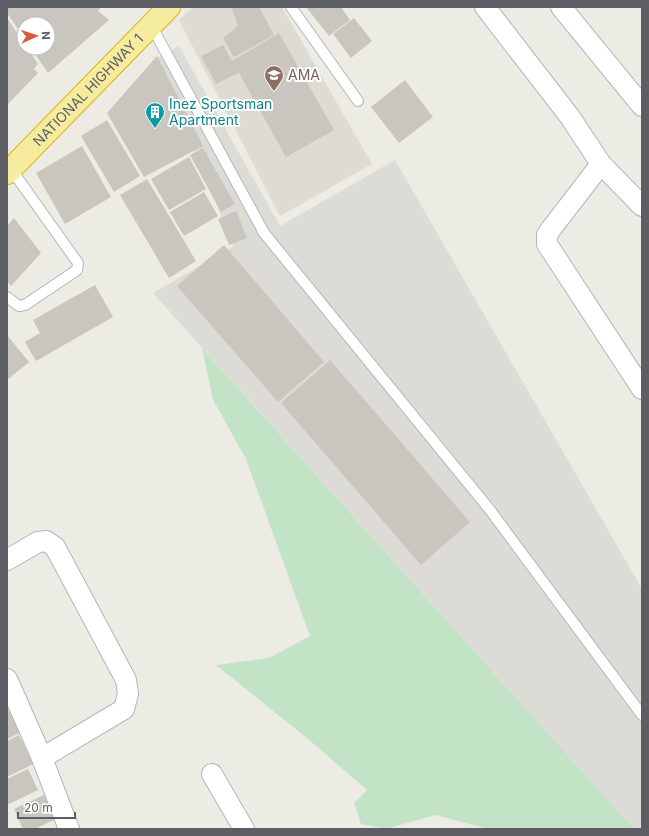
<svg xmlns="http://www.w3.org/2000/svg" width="649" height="836" font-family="Inter,sans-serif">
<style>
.industrial{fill:#dcdbd6}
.education{fill:#dddbd2}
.green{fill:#c2e3c5}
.building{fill:#c9c6c0}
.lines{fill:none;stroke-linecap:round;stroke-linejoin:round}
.service-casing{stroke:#b4b5ba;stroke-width:12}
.minor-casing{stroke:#b4b5ba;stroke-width:22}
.trunk-casing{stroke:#dfb212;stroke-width:24}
.service{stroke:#fff;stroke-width:10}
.minor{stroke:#fff;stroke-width:20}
.trunk{stroke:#f6eca0;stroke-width:22}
.labels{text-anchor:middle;stroke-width:4;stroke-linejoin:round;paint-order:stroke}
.education-label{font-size:14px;fill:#785e54;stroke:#fff;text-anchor:start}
.street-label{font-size:14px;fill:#5c5e63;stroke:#fff}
.culture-label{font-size:14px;fill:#0d838f;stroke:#fff;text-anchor:start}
</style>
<rect width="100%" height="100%" fill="#edece4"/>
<path class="industrial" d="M179,46L280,226L395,160L642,589V829H634L153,293L234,246L155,59Z"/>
<path class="education" d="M193,7H282L372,164L280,216L179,20Z"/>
<path class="green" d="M202,348L634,829H489L435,815L386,829L361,824L354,803L367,790L308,739L216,665L269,658L310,636L246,459L213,400Z"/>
<g class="building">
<path d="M7,7H101L98,11L109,20L48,73L31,48H48V24H24V38L7,13Z"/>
<path d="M231,7H259L274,35L234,57L223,38L238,26Z"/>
<path d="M306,7H341L350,20L329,36Z"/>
<path d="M7,18L24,43V48H27L38,64L34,69L38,73L8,104Z"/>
<path d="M354,18L372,41L351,58L333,34Z"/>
<path d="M279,33L334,130L286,157L235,66L238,73L216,84L201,56L223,45L232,61Z"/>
<path d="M157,56L203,146L144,177L107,113Z"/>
<path d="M405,80L433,117L399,143L371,107Z"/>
<path d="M107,120L140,176L114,192L81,136Z"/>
<path d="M82,146L111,197L65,224L36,173Z"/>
<path d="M203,148L235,204L221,212L190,155Z"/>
<path d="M189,157L206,189L169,210L151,179Z"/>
<path d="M147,179L196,261L169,278L120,195Z"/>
<path d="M204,192L218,216L184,236L170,212Z"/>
<path d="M236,211L247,238L229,245L218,219Z"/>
<path d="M14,218L41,253L11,286L7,281V226Z"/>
<path d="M224,245L324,362L278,402L177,286Z"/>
<path d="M95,285L113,317L36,361L25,342L40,333L33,320Z"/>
<path d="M7,335L29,362L7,380Z"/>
<path d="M330,360L470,522L421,565L281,403Z"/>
<path d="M7,707L20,733L7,739Z"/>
<path d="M19,735L33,764L7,777V741Z"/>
<path d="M28,769L38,790L7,805V779Z"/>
<path d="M44,795L54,820L35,829H23L14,809Z"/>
</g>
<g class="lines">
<g class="service-casing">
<g id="service">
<path d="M291,7L358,101"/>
<path d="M151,25L264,233L490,510L642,715"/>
<path d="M7,297L19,306L25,305L77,270L78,263L11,169"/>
</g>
</g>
<g class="minor-casing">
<g id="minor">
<path d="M485,7L570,117L601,164L642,206"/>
<path d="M561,7L642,106"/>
<path d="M601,164L551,229L547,235V244L642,389"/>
<path d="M7,560L38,542L46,541L55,547L126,680L128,694L124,709L42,758"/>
<path d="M7,679L42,758L69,829"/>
<path d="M212,774L244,829"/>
</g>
</g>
<g class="trunk-casing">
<g id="trunk">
<path id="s1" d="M7,173L169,7"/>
</g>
</g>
<use href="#service" class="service"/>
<use href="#minor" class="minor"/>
<use href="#trunk" class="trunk"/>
</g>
<defs>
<g id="university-pin" transform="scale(1)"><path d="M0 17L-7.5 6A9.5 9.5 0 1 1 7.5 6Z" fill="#8d6e63" stroke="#fff"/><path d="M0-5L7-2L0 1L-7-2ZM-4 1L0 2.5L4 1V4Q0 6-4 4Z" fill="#fff"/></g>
<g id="building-pin" transform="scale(1)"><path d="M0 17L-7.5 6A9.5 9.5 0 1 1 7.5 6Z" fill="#0f9aa8" stroke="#fff"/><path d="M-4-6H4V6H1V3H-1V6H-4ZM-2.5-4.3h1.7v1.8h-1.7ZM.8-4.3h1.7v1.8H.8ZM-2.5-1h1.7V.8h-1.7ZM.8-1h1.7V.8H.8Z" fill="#fff"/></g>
</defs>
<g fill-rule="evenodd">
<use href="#university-pin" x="274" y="75"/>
<use href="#building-pin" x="155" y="112"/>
</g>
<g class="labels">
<g class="education-label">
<text x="288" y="80">AMA</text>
</g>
<g class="street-label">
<text dy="5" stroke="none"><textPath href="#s1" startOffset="116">NATIONAL HIGHWAY 1</textPath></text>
</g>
<g class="culture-label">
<text x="169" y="109">Inez Sportsman<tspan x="169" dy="16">Apartment</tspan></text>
</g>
</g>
<rect width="649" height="836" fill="none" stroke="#5c5e63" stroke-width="16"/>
<g transform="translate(36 36) rotate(87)"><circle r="19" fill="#ffffff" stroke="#bebfc1"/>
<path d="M0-3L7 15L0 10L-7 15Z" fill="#db573c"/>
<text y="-6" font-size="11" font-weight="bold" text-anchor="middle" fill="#5c5e63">N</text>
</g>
<path d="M18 812v6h57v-6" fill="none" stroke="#5c5e63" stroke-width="2"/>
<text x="24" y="812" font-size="12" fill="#5c5e63" stroke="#ffffff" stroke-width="3" paint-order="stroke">20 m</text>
</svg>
